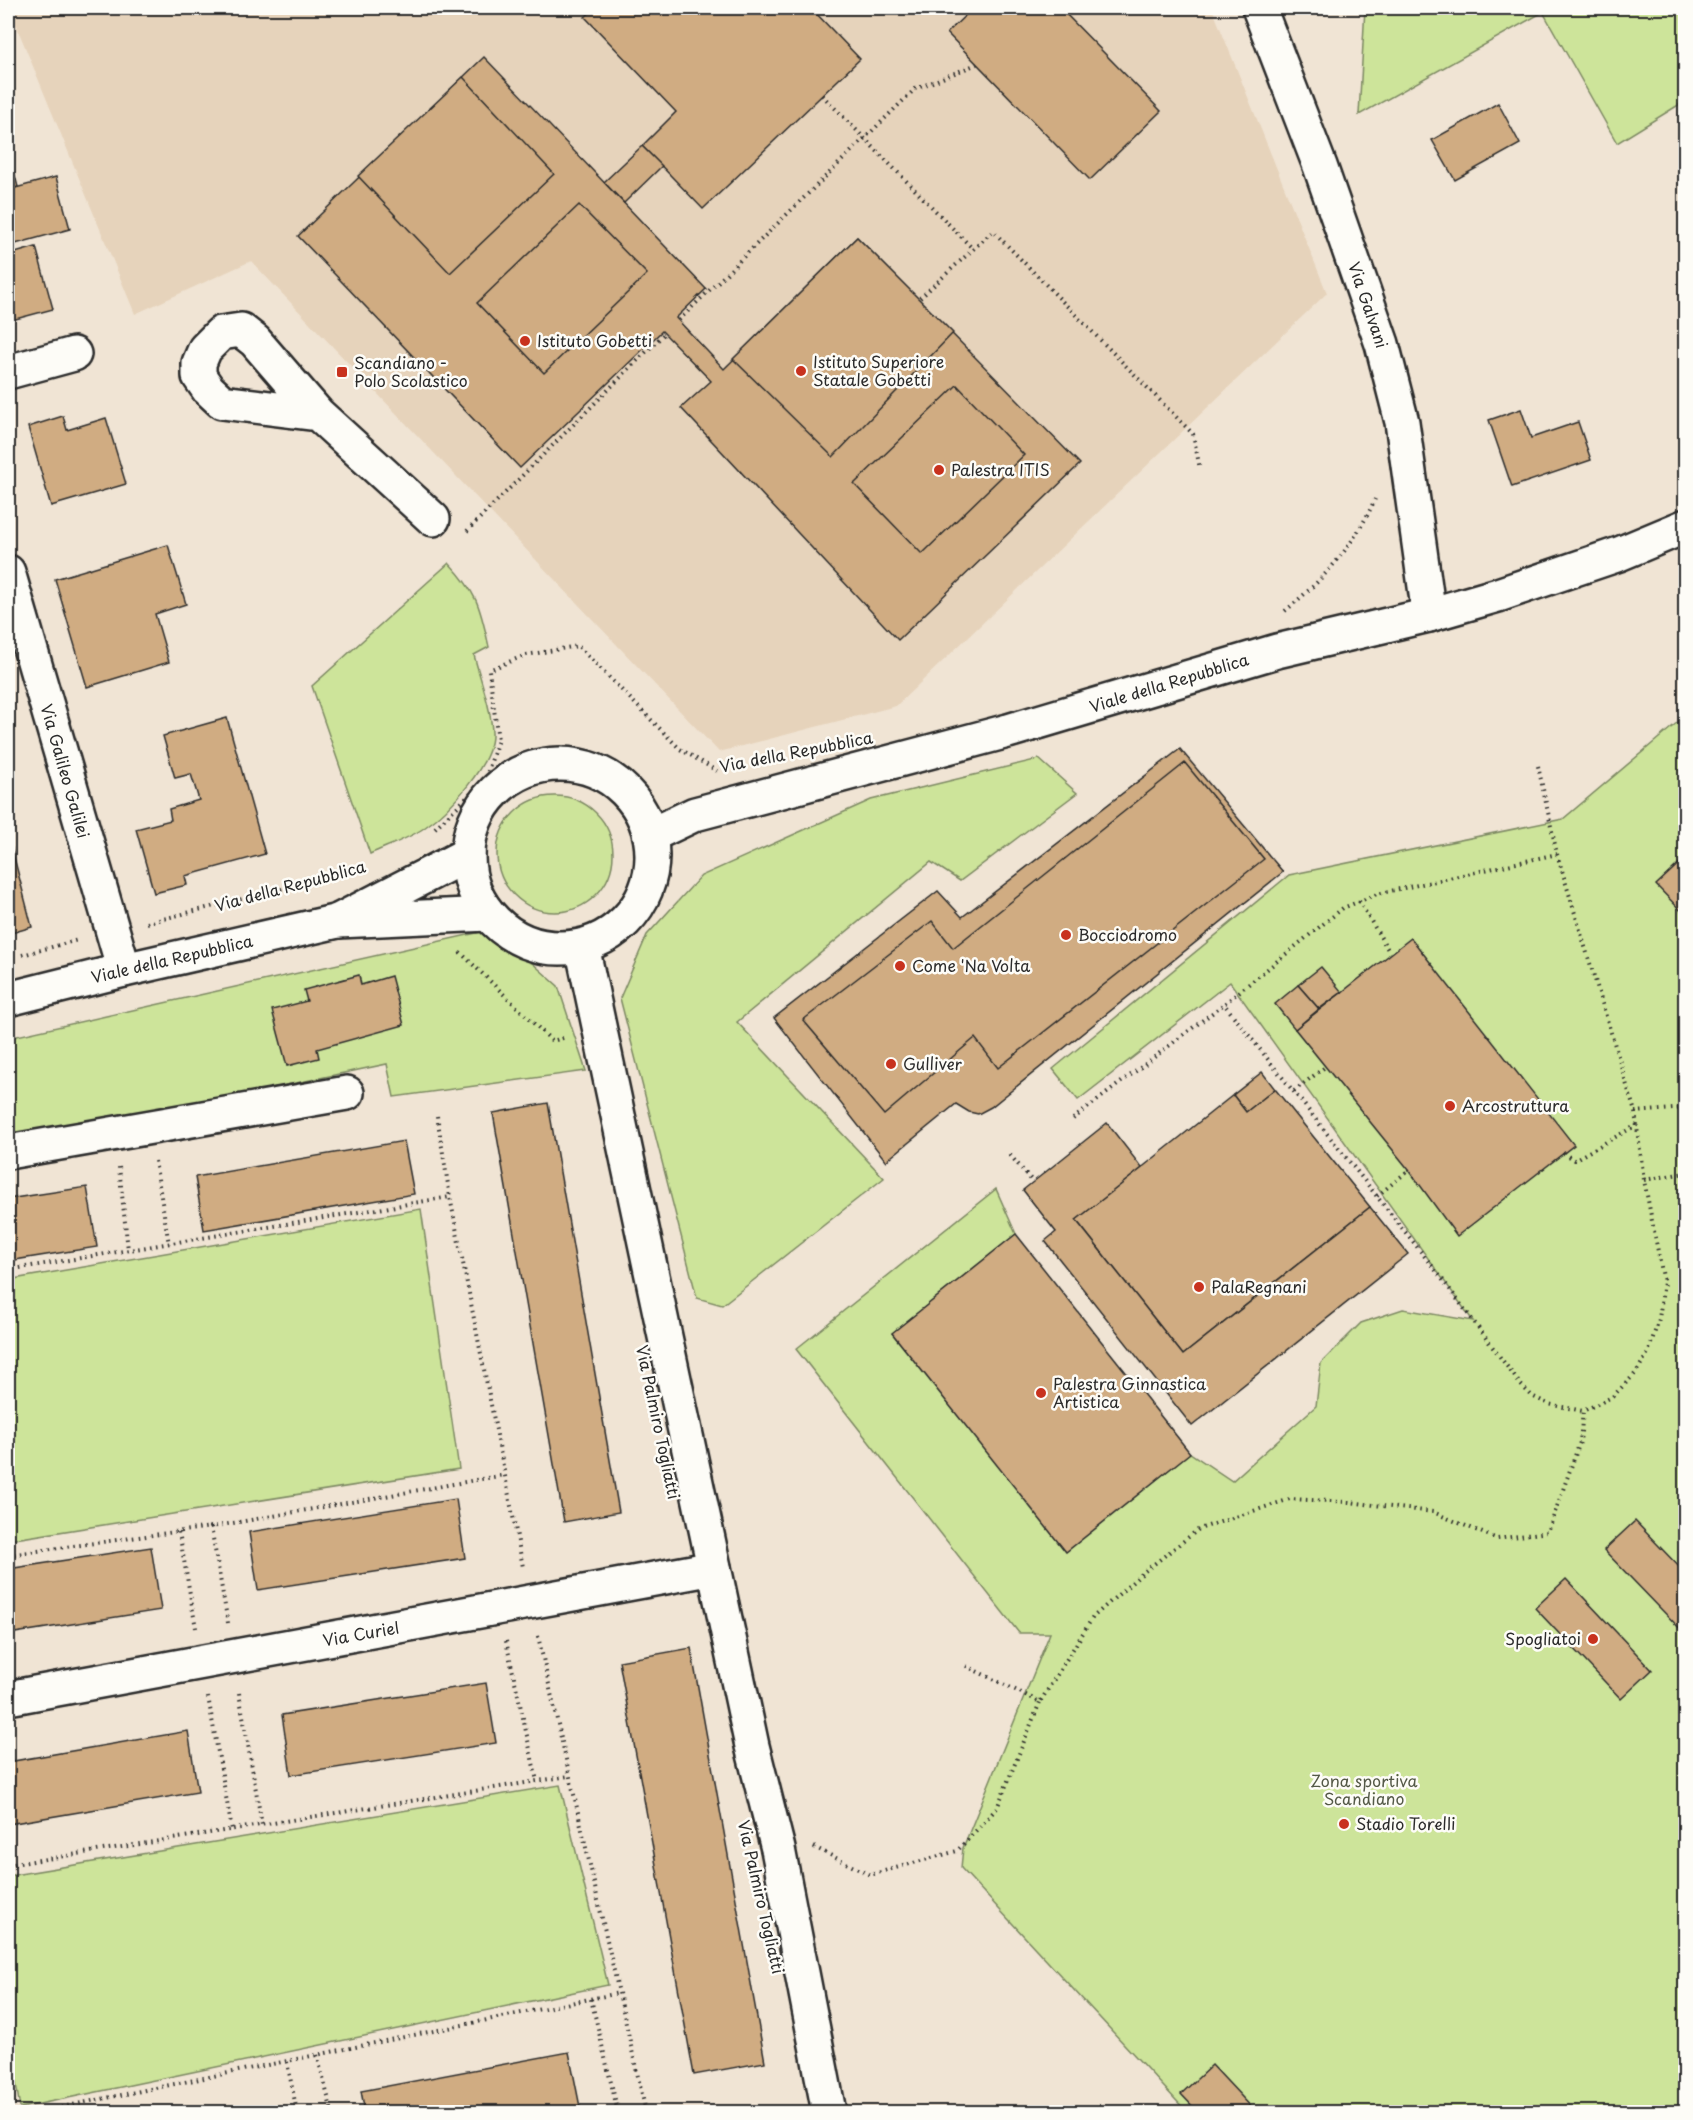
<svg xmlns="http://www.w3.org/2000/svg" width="1693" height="2120" font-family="'Playpen Sans',sans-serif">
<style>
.built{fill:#e6d3bb}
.green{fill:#cde49a;stroke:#7c8862;stroke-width:1.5}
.building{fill:#d0ac82;stroke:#2b2b2b;stroke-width:1.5}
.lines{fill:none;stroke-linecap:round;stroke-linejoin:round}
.minor-casing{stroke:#2b2b2b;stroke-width:38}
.path{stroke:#2b2b2b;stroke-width:4;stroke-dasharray:1.5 4.5;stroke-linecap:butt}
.minor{stroke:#fdfcf7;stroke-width:33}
.poi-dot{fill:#c8321e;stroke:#fdfcf7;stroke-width:2}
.labels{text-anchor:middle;stroke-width:5;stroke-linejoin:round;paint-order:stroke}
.street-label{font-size:16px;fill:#2b2b2b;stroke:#fdfcf7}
.poi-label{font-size:16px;fill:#2b2b2b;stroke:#fdfcf7;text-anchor:start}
.park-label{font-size:16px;fill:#545947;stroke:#fdfcf7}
</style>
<rect width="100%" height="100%" fill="#f0e4d4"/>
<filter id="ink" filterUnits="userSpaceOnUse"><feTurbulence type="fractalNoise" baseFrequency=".0167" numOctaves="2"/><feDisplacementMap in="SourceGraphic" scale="12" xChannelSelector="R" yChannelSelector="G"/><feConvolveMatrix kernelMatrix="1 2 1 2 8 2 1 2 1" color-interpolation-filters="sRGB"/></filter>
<g filter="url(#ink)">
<path class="built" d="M9,8H1212L1327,293L896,706L719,752L251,261L135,314Z"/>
<g class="green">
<path d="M1365,8H1685V101L1617,143L1543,12L1359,115Z"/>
<path d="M449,563C478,594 480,607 489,647L474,655C480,679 491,707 492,732C494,763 448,812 424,828C408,839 387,846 370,854L312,686Z"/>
<path d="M1685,716V2112H1187L961,1868L963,1848L1050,1633H1019L796,1349L996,1189L1016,1234L892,1333L1066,1552L1190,1453L1232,1481L1316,1406L1321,1363L1361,1323L1403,1309L1473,1321L1230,982L1078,1100L1053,1069L1289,875L1563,819Z"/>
<path d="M1039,759L1077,793L960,881L931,862L737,1022L884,1178L722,1305L697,1298L620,998L647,935L701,876L871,800Z"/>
<circle cx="555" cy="854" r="58"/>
<path d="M481,932L521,953L558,986L586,1071L394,1097L387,1064L8,1143V1038Z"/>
<path d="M421,1209L459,1469L8,1540V1280Z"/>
<path d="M560,1785L608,1985L20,2108L8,2035V1876Z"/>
</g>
<g class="building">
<path d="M595,8H811L860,59L703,209L642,146L676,112L585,17Z"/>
<path d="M973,8H1060L1161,111L1090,180L947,33Z"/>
<path d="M484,57L706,289L676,318L724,369L857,237L1080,464L898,640L681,408L711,381L662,331L520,468L298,236Z"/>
<path d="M463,77L554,174L450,273L358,176Z"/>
<path d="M1498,103L1520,144L1455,180L1432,140Z"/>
<path d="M642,146L662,166L624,203L604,182Z"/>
<path d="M8,149L18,187L8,190Z"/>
<path d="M56,177L70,229L8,246V190Z"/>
<path d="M579,205L647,274L544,373L477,303Z"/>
<path d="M857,237L953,333L833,457L733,359Z"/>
<path d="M36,247L53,309L8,321V255Z"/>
<path d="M957,385L1024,455L922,554L854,484Z"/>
<path d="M1521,409L1531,438L1578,422L1591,460L1512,487L1489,420Z"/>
<path d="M63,416L67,430L106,418L126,484L51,506L28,427Z"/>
<path d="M168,545L186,604L155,614L169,662L87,687L55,579Z"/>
<path d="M227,718L265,854L185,876L187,885L154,893L136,829L171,820L169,809L199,800L191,774L175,778L163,736Z"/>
<path d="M1180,749L1283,872L991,1107L978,1114L969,1112L956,1104L886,1161L774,1018L938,891L962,917Z"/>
<path d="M1185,763L1264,859L998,1068L975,1038L884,1115L803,1020L932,921L953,948Z"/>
<path d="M8,834L32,927L8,934Z"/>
<path d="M1686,857V916L1656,885Z"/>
<path d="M1411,938L1574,1145L1457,1236L1409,1170L1295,1029Z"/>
<path d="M1321,967L1342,992L1319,1009L1298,985Z"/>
<path d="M359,975L361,985L391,976L404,1025L317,1049L319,1058L287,1066L272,1010L307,1001L304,990Z"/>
<path d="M1298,985L1319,1009L1295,1029L1275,1004Z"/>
<path d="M1262,1072L1275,1089L1246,1112L1233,1095Z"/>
<path d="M1275,1089L1370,1207L1183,1355L1076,1220L1233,1095L1246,1112Z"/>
<path d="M548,1103L619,1512L564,1522L493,1113Z"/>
<path d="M1107,1123L1142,1168L1076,1220L1183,1355L1370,1207L1408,1254L1192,1426L1045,1241L1056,1232L1023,1190Z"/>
<path d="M404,1141L414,1194L204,1230L195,1177Z"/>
<path d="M87,1187L97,1247L8,1261V1199Z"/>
<path d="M1016,1234L1190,1453L1066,1552L892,1333Z"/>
<path d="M456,1499L465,1558L258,1590L249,1532Z"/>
<path d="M1635,1521L1686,1574V1635L1604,1550Z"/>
<path d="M151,1547L161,1610L8,1634V1569Z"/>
<path d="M1566,1579L1652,1670L1621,1699L1535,1608Z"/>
<path d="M691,1648L765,2062L694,2075L619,1661Z"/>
<path d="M486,1683L496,1743L291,1775L282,1715Z"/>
<path d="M188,1731L198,1792L8,1824V1762Z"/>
<path d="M569,2052L581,2112H365L361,2091Z"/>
<path d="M1212,2065L1256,2112H1198L1181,2094Z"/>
</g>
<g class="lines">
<g class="minor-casing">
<g id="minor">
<path d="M1259,8L1320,166L1382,344L1402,422L1429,615"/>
<path d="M8,372L74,354"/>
<path d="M318,414L222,402L208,389L199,376V363L205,349L221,333L241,330L255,341L318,414L433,519"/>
<path d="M8,572L124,970"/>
<circle cx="560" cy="856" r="92"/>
<path d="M651,835L695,814L1008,731L1277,651L1429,615L1498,595L1619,554L1686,526"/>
<path d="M468,854L338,921L488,914"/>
<path d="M582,946L752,1746L778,1849L829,2112"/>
<path d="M8,999L124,970L338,921"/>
<path d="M8,1152L347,1093"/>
<path d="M8,1698L714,1568"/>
</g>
</g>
<g class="path">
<path d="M822,95L973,249"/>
<path d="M920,298L993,231L1193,434L1200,469"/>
<path d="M679,320L915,89L977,64"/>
<path d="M467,531L664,334"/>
<path d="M1285,611C1324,579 1355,545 1375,499"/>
<path d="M1538,766L1557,854L1635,1112L1644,1180L1664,1282L1659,1319L1648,1353L1635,1374L1612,1397L1583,1411L1548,1404L1532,1396L1520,1384L1437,1272L1224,1004L1343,908L1377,894L1557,854"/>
<path d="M435,828L485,780L498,740L489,670L526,655L578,646L680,749L717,771"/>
<path d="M1359,901L1390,953"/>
<path d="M147,923L349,872"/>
<path d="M460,952L552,1041L567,1037"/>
<path d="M22,955L78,940"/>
<path d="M1294,1091L1325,1067"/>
<path d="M1635,1112L1686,1108"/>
<path d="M437,1116L450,1197L523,1567"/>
<path d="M1073,1119L1224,1004"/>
<path d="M1563,1153L1574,1160L1637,1125"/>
<path d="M1010,1155L1033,1182"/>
<path d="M155,1161L169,1244"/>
<path d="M119,1167L128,1250"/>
<path d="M1644,1180L1686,1173"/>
<path d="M1377,1196L1409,1170"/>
<path d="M8,1270L450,1197"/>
<path d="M179,1532L196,1628"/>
<path d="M8,1555L211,1527"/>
<path d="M228,1623L211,1527L504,1475"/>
<path d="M538,1636L646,2112"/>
<path d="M506,1641L537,1781"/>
<path d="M966,1666L1040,1702L1093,1617L1145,1571L1199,1529L1290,1499L1349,1502L1433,1512L1497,1539L1548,1532L1580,1442L1583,1411"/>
<path d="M239,1693L262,1825"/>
<path d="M208,1697L232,1830"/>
<path d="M814,1847L870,1875L957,1851L997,1808L1040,1702"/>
<path d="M8,1865L569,1776"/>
<path d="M591,1999L618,2112"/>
<path d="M317,2055L332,2112"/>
<path d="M287,2062L297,2112"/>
<path d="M8,2081L13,2112"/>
<path d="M38,2112L619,1993"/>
</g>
<use href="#minor" class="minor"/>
</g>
</g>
<g class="poi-dot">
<circle cx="525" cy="341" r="6"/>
<circle cx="801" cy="371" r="6"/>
<rect x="336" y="366" width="12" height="12" rx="3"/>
<circle cx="939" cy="470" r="6"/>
<circle cx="1066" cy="935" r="6"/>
<circle cx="900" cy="966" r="6"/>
<circle cx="891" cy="1064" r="6"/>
<circle cx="1450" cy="1106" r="6"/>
<circle cx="1199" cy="1287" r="6"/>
<circle cx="1041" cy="1393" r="6"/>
<circle cx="1593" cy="1639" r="6"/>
<circle cx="1344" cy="1824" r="6"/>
</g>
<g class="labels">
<g class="street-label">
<text transform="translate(1368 305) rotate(71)" y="6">Via Galvani</text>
<text transform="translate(1169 683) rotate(-17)" y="6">Viale della Repubblica</text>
<text transform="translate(796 752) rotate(-11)" y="6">Via della Repubblica</text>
<text transform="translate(65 771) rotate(74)" y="6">Via Galileo Galilei</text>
<text transform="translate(290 886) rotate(-15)" y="6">Via della Repubblica</text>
<text transform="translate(172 959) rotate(-13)" y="6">Viale della Repubblica</text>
<text transform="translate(658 1422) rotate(78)" y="6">Via Palmiro Togliatti</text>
<text transform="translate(361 1634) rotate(-10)" y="6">Via Curiel</text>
<text transform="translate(761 1897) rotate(77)" y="6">Via Palmiro Togliatti</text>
</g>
<g class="poi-label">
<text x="537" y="347">Istituto Gobetti</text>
<text x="813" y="368">Istituto Superiore<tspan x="813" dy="18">Statale Gobetti</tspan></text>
<text x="354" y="369">Scandiano -<tspan x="354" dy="18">Polo Scolastico</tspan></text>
<text x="951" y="476">Palestra ITIS</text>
<text x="1078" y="941">Bocciodromo</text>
<text x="912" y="972">Come 'Na Volta</text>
<text x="903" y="1070">Gulliver</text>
<text x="1462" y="1112">Arcostruttura</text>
<text x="1211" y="1293">PalaRegnani</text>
<text x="1053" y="1390">Palestra Ginnastica<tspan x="1053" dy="18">Artistica</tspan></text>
<text x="1581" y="1645" text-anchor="end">Spogliatoi</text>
<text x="1356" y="1830">Stadio Torelli</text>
</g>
<g class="park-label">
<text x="1364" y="1787">Zona sportiva<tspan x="1364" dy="18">Scandiano</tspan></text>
</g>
</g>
<rect width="1693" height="2120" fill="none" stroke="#fdfcf7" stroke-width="30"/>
<rect x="15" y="15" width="1663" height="2090" fill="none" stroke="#2b2b2b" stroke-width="2" filter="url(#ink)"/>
</svg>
